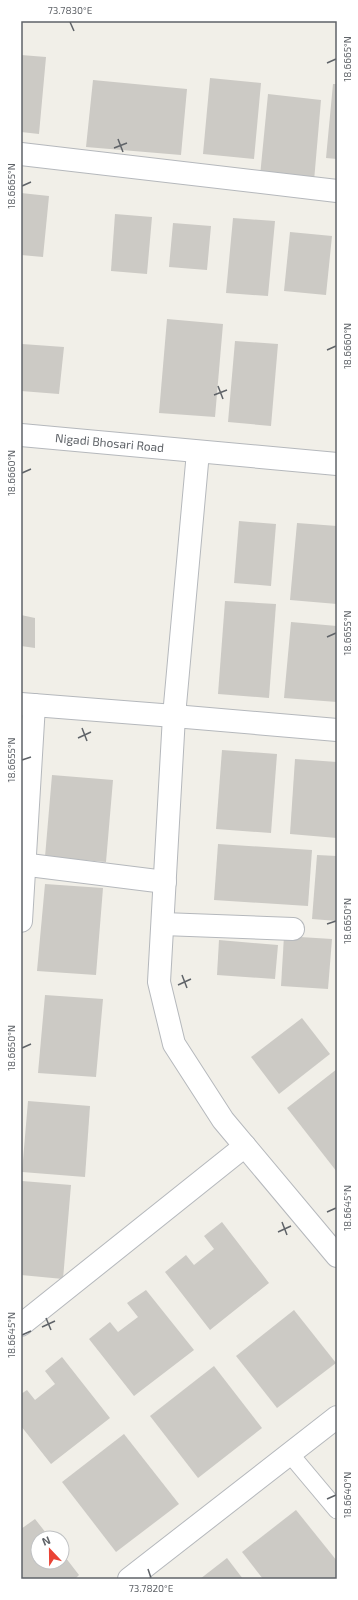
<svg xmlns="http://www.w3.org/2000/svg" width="358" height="1600" font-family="'Exo 2',sans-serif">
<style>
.building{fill:#cccac5}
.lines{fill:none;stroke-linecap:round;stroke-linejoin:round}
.service-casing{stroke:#b5b8bc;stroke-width:19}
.minor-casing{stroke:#b5b8bc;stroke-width:24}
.service{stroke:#fff;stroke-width:17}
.minor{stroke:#fff;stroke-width:22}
.ticks{fill:none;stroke:#5f6368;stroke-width:1.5}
.labels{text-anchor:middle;stroke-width:4;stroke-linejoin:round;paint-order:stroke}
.street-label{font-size:12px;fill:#5f6368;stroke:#fff}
.neatline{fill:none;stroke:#5f6368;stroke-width:1.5}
.ticks-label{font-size:10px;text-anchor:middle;fill:#5f6368}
</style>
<rect width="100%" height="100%" fill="#f1efe8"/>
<g class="building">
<path d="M21,55L46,57L39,134L21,132Z"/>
<path d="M210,78L261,83L254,159L203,154Z"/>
<path d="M93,80L187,89L181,155L86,147Z"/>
<path d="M333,84H337V159L326,158Z"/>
<path d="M268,94L321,100L314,181L260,176Z"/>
<path d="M21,193L49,196L43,257L21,255Z"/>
<path d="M115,214L152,217L147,274L111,271Z"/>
<path d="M233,218L275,221L268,296L226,293Z"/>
<path d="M173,223L211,226L207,270L169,267Z"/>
<path d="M290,232L332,236L326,295L284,291Z"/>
<path d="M167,319L223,324L215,417L159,413Z"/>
<path d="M235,341L278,344L271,426L228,422Z"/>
<path d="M22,344L64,347L59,394L21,391Z"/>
<path d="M239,521L276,524L271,586L234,583Z"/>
<path d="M297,523L337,526V604L290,600Z"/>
<path d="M225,601L276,604L269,698L218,694Z"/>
<path d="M21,615L35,618V648L21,646Z"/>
<path d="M291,622L337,626V702L284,698Z"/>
<path d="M222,750L277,754L271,833L216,829Z"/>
<path d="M295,759L337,762V838L290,834Z"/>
<path d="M52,775L113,780L106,862L45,857Z"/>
<path d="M218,844L312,850L308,906L214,900Z"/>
<path d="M317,855L337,856V921L312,919Z"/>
<path d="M45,884L103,888L96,975L37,971Z"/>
<path d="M284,936L332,939L328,989L281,986Z"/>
<path d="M219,940L278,945L275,979L217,975Z"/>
<path d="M45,995L103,999L96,1077L38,1073Z"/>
<path d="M302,1018L330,1054L279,1094L251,1057Z"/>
<path d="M337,1069V1172L287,1108Z"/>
<path d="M28,1101L90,1106L85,1177L22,1172Z"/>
<path d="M22,1181L71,1185L63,1279L21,1275Z"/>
<path d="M222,1222L269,1283L210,1330L165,1272L186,1255L194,1265L214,1249L204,1236Z"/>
<path d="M146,1290L194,1350L134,1396L89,1339L110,1322L118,1332L138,1317L127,1303Z"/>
<path d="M294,1310L336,1363L277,1408L236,1356Z"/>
<path d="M62,1357L110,1418L51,1464L21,1426V1394L27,1390L35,1400L55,1384L45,1371Z"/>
<path d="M214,1366L262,1428L198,1478L150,1416Z"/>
<path d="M124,1434L179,1504L116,1552L62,1482Z"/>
<path d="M296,1510L337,1561V1579H263L242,1552Z"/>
<path d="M35,1519L50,1538H38V1562H62V1553L79,1575L75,1579H21V1529Z"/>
<path d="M227,1558L243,1579H200Z"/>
</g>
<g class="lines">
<g class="service-casing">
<path id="service" d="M290,1454L337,1510"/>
</g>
<g class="minor-casing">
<g id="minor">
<path d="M21,154L337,191"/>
<path id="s1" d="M21,435L337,464"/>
<path d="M198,452L174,716L159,982L174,1044L223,1120L337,1256"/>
<path d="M21,704L174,716L337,730"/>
<path d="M21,864L165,882"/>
<path d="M21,921L34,705"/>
<path d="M163,924L293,929"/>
<path d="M21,1325L245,1146"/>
<path d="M129,1579L337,1417"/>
</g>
</g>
<use href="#service" class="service"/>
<use href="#minor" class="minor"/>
</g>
<path class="ticks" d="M70,22L74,31M327,63L336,59M118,139L123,152M114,148L127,143M22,186L31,182M327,350L336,346M218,386L223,399M214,395L227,390M22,473L31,469M327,637L336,633M82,728L87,741M78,738L91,732M22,760L31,757M327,924L336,921M182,975L187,988M178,985L191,979M22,1048L31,1044M327,1212L336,1208M282,1222L287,1235M278,1232L291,1226M46,1318L51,1330M42,1327L55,1321M22,1335L31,1331M327,1499L336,1495M148,1569L151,1578"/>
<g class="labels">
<g class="street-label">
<text dy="4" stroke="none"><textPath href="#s1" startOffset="89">Nigadi Bhosari Road</textPath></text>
</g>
</g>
<rect width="358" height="1600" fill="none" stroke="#ffffff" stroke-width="44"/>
<g transform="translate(50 1550) rotate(338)"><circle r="19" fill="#ffffff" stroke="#bfc1c3"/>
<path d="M0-3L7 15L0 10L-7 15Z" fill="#ea4335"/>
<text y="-6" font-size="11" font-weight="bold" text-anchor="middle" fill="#5f6368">N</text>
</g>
<rect x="22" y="22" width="314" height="1556" class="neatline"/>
<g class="ticks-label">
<text x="70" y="14">73.7830°E</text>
<text transform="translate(347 59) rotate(-90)" y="4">18.6665°N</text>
<text transform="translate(11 186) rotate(-90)" y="4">18.6665°N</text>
<text transform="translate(347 346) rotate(-90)" y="4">18.6660°N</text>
<text transform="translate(11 473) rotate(-90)" y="4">18.6660°N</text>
<text transform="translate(347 633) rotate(-90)" y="4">18.6655°N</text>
<text transform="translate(11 760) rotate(-90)" y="4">18.6655°N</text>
<text transform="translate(347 921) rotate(-90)" y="4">18.6650°N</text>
<text transform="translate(11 1048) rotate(-90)" y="4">18.6650°N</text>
<text transform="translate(347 1208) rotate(-90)" y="4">18.6645°N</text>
<text transform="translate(11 1335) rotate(-90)" y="4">18.6645°N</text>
<text transform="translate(347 1495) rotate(-90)" y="4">18.6640°N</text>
<text x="151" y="1592">73.7820°E</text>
</g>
</svg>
